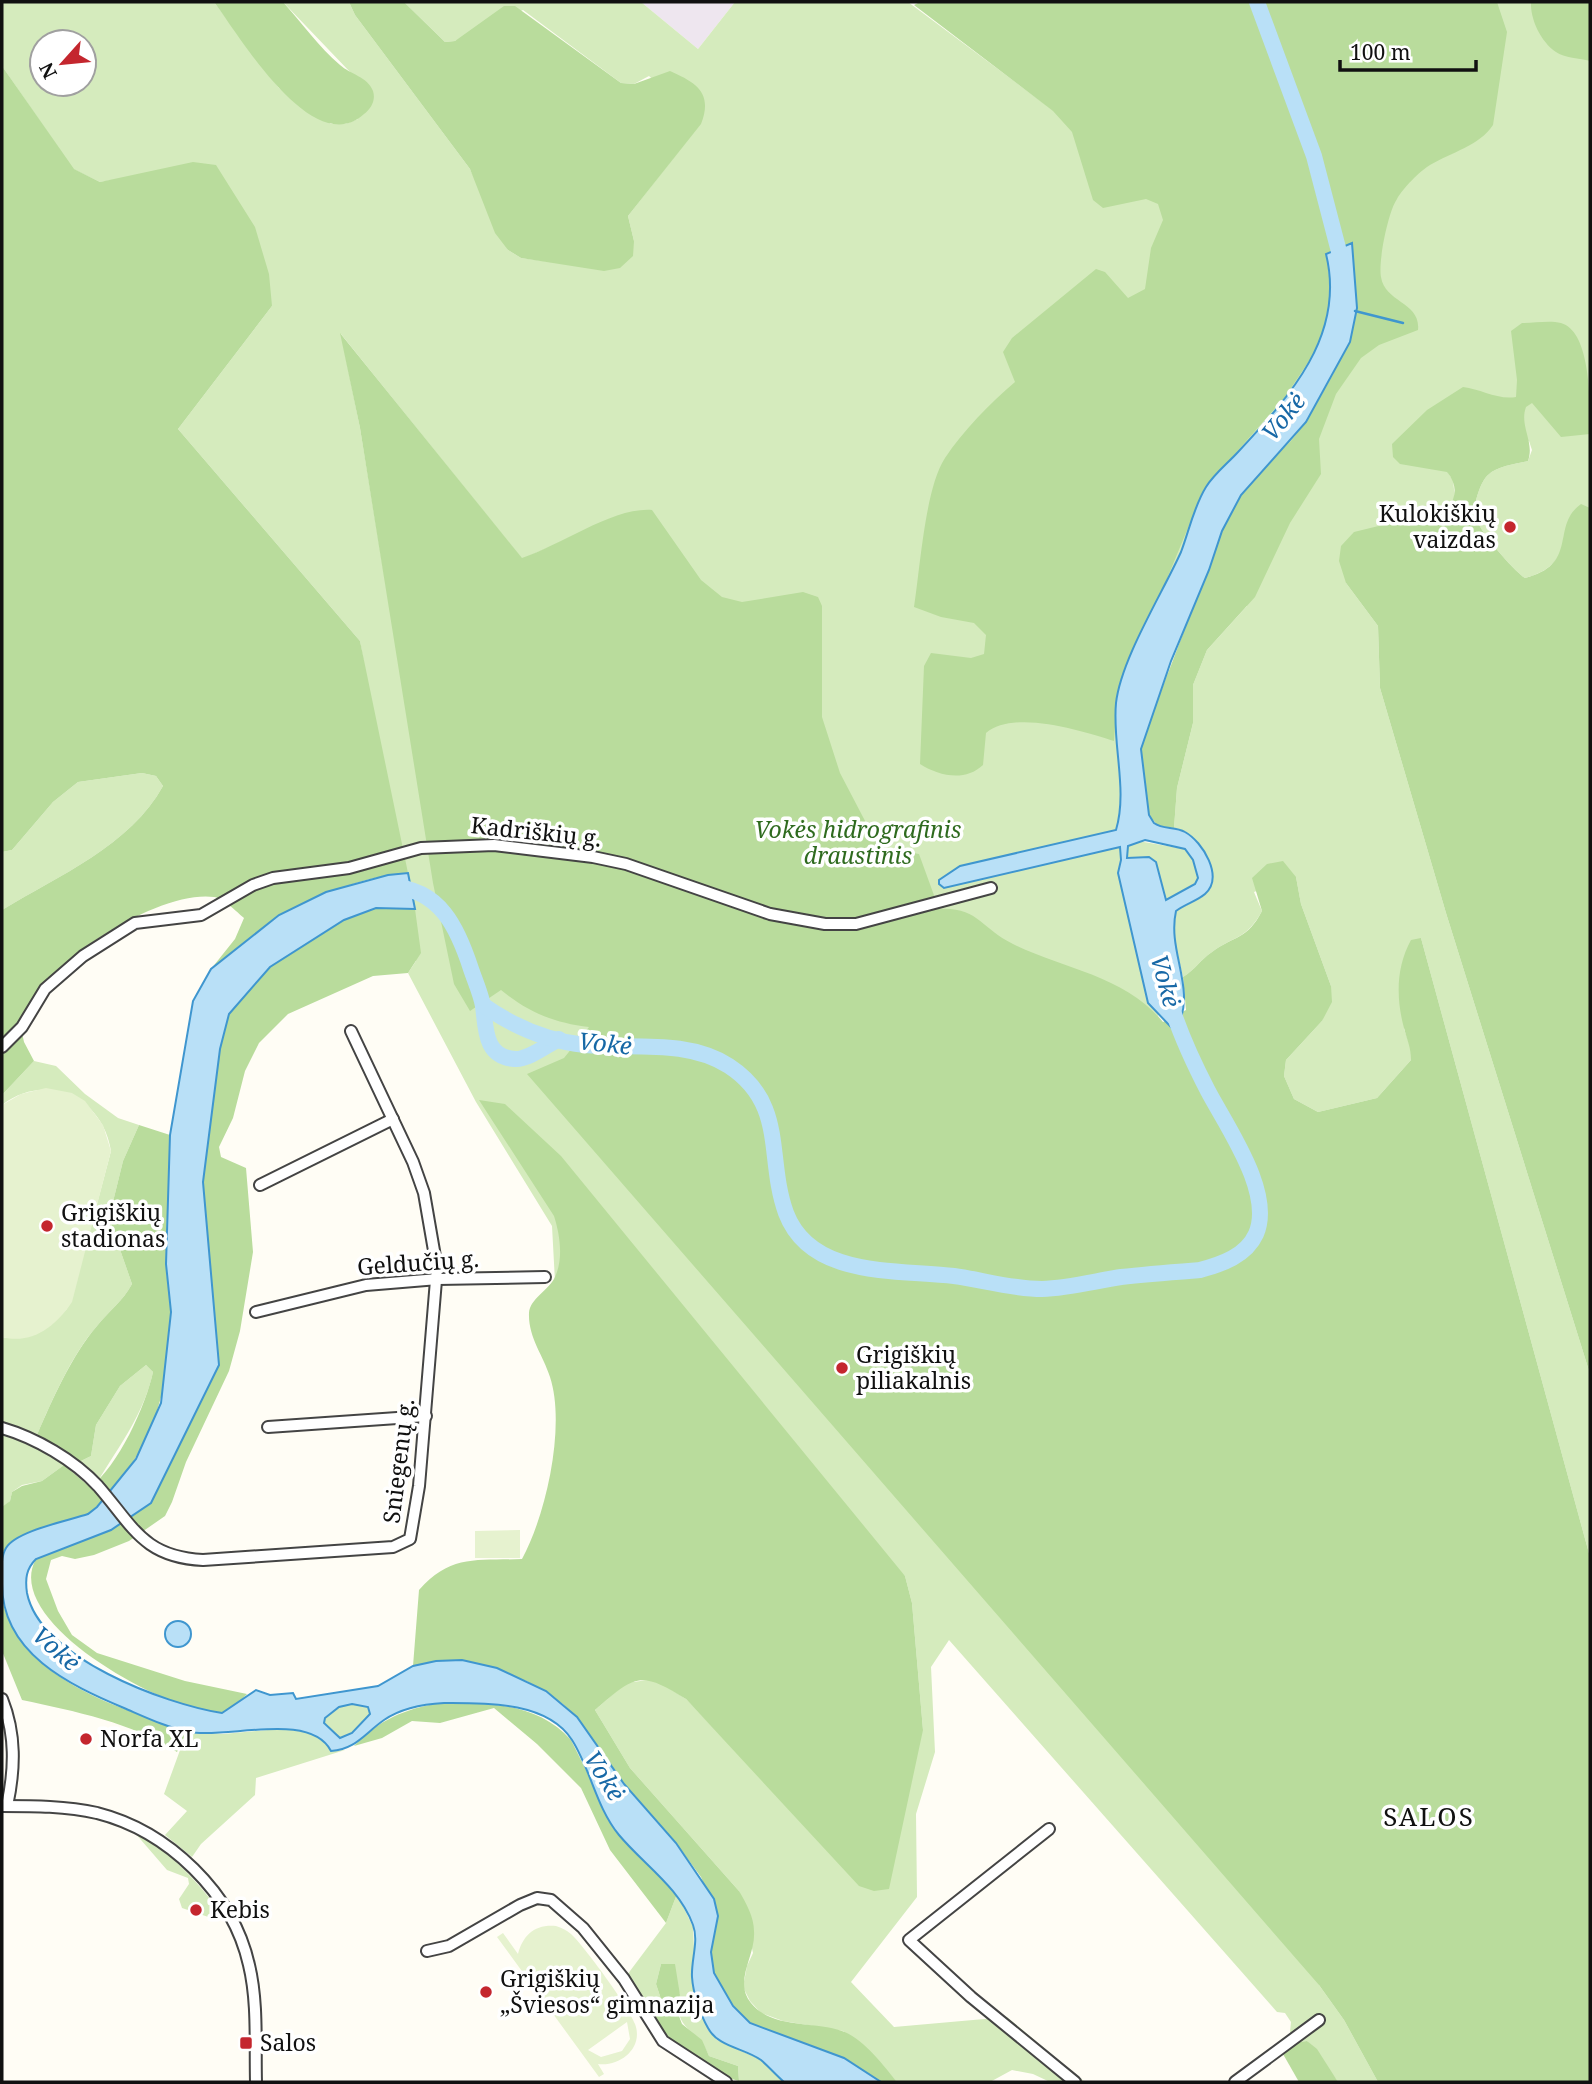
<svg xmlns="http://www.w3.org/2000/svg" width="1592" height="2084" font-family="'Noto Serif',serif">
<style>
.industrial{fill:#eee6ef}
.green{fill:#d5ebbd;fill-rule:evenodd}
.forest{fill:#b9dc9c}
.pitch{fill:#e6f2cf;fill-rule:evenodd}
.water{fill:#b9e0f7;stroke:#3f96cf;stroke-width:2;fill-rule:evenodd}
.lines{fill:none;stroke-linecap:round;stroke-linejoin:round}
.stream{stroke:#3f96cf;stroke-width:2.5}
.river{stroke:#b9e0f7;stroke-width:16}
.minor-casing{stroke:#444;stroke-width:14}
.minor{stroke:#fff;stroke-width:10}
.poi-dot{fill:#c4262e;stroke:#fff;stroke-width:2.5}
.labels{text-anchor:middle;stroke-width:7;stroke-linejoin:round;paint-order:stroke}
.poi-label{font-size:23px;fill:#111;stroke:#fff;text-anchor:start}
.park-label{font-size:23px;font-style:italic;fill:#2f6b1f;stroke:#fff}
.street-label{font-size:23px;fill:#111;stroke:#fff}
.water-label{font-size:24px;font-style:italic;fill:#1768a6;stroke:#fff}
.quarter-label{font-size:26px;letter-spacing:2px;fill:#111;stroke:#fff}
</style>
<rect width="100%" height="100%" fill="#fffdf5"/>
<path class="industrial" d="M641,2H735L698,49Z"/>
<g class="green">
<path d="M2,2H214L279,88L331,124H345L358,119L350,72L283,2H349L355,15L470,169L508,250L521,258L559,263L634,241L628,216L700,124L649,76L634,84L621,83L523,10L455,41L445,42L404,2H641L698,49L735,2H908L1054,111L1019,2H1590V511L1564,534C1564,559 1548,572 1525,578C1513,570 1477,529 1475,515C1473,506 1480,482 1488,475C1497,466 1516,464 1528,461L1532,450L1529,441L1448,473L1453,480L1455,498L1448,509L1429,516L1346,583L1378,626L1380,688L1446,913L1590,1374V1557L1421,938L1404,1029L1411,1048V1060L1377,1098L1318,1112L1294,1099L1284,1076L1286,1060L1322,1021L1331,986L1301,904L1296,877L1254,892L1262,911C1246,940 1235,935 1212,952C1200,960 1196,969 1183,977L1173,935L1176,911L1204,896L1211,887L1185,832L1174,828L1177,788L1193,723V685L1207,650L1247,606L1188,563L1138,841L1185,849L1193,860L1198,878L1195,883L1166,900L1149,857L1132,858L1319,1985L1344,2020L1378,2082H1338L1307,2041L1298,2042L1290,2032L1291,2022L1285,2013L1277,2012L949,1640L931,1667L935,1752L916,1814L917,1897L851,1982L894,2027L1007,2017L1085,2082H1050L1033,2074L1012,2070L990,2082H897L864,2046L843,2031L783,2021L761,2013L750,2001L743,1987L747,1966L753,1953L739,1891L630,1768L595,1710L626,1683L655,1679L686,1699L726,1741L923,1730L912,1603L905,1576L556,1300L552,1226L476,1102L408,973L416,961L360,641L178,429L272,306L126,178L100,182L73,169L2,66ZM42,42H84V84H42ZM341,334L522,559L596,527L403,689L360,428Z"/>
<path d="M142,773L156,776L163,786C131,845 58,876 2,910V852L12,850L53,802L78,782Z"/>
<path d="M34,1061L56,1066L85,1094L118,1118L139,1125L123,1161L109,1218L132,1284C123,1301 109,1311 97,1326C72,1354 52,1400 37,1435L2,1423V1337L7,1338L66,1310L71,1302L111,1151C103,1097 46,1071 2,1105V1095Z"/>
<path d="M146,1365L153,1372C144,1414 119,1446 98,1481L79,1462L91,1456L96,1425L120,1386Z"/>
<path d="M2,1433L31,1445L64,1465L42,1481L22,1485L12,1492L10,1501L2,1508Z"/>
<path d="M352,1704L368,1707L370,1714L347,1738H340L324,1723L325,1718L339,1707Z"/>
<path d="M289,1728C306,1732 322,1735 331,1751L345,1750L256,1778L255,1795L201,1844L192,1857L165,1835L187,1811L164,1794L187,1731L223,1734Z"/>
<path d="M135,1833C172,1852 195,1880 221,1912L220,1921L182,1908L179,1899L189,1884L188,1878L167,1870Z"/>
<path d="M677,1894L693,1927L696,1993L708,2030L717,2040L759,2059L784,2082L739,2081L738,2066L709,2056C696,2025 672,2031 680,1994L661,1964L656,1984L661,1999L646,2007L627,1975L666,1923Z"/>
</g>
<g class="forest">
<path d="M214,2H283C301,22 319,47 340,65C350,74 368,77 373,91C376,100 371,109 364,114C313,161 239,35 214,2Z"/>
<path d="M349,2H404L445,42L455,41L504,6H515L621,83L634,84L670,71C697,83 713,93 701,124L628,216L634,241L633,256L620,268L604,271L521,258L508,250L495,233L470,169L355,15Z"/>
<path d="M920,2H1497L1507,32L1493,125C1479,146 1452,152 1430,165C1420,171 1403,188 1397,199C1388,212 1378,262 1381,277C1385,303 1421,302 1418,330L1379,345L1361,358L1336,394L1319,439L1321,474L1290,523L1255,597L1207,650L1193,685V723L1177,788L1174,828L1158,826L1149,815L1142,762L1141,749L1151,718L1222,531L1241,495L1261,470L1291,441L1306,422L1334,373L1352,244L1326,254L1332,298L1323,340L1285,397L1204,489L1117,700L1114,741C1083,731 1014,709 986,733L983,765C965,782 939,776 920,764L924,666L931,653L971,658L984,654L986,635L974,623L941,617L914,607C920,570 925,488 945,458C963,431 990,403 1015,382L1003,352L1012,338L1096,269L1105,272L1128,298L1145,289L1151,248L1163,220L1158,204L1146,199L1103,208L1093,200L1072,132L1053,111L914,5Z"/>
<path d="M1531,2H1590V61C1580,58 1564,58 1556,52C1541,42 1530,19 1531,2Z"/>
<path d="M2,66L74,169L100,182L193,162L216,165L255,227L269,274L272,306L178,429L360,641L408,873C330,879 271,923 211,969L235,939L244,918C237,912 223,898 214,897C157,889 33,969 20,1024L24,1042L34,1061L2,1095V910C58,876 131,845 163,786L156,776L142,773L78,782L53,802L12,850L2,852Z"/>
<path d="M1522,323C1534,323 1550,320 1561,323C1592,332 1590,406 1590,434L1561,437L1532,403L1526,407C1519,426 1535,442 1528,461C1516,464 1497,466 1488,475C1480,482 1473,506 1475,515C1477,529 1513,570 1525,578C1580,564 1550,526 1581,504L1590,508V1374L1446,913L1380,688L1378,626L1346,583L1339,561L1341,546L1354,532L1448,509C1457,496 1457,484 1447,472L1400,464L1393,457L1392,444L1427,410L1463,387C1481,389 1497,400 1516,397L1517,380L1511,331Z"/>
<path d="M340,333L522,558C562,545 613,507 652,510L701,580L722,597L742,602L803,592L818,597L822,606V717L840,773L875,840L885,848L919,854L939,909C979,907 981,929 1013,944C1064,969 1126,976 1163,1022L1186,1010L1183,977C1196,969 1200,960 1212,952C1235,935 1247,940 1262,911L1252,878L1267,864L1283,861L1296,877L1301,904L1331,986L1332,1002L1322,1021L1286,1060L1284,1076L1294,1099L1318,1112L1377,1098L1411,1060C1411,1047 1407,1040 1404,1028C1396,999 1396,967 1411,940L1421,938L1590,1557V2082H1378L1344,2020L1319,1985L527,1074L564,1058L589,1027C554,1023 528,1012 501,990L470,1011L454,984L433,883L360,428Z"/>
<path d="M376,908L415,909L421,953L408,973L373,976L288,1014L259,1043L245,1071L233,1118L219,1147L221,1157L246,1168L253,1252L240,1331L229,1371L186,1462L172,1502L165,1516L129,1541L94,1555L75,1559L62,1556L51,1560L46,1579L58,1611L72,1635L97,1653L185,1681L247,1694C240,1701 232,1712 221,1713C172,1715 0,1623 36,1559L111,1530L172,1460L219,1365L203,1182L220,1049L229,1014L270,967L344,920Z"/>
<path d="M479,1100L505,1104L561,1156L905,1576L912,1603L923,1730L889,1889L874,1891L859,1886L686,1699C640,1670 635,1675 595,1710L630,1768L739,1891C746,1903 754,1917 754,1931C756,1956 733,1981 751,2003C772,2029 813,2021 842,2031C864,2039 883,2065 897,2082H881L844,2058L770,2033L750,2023L733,2006L714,1973L711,1952L718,1916L701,1877L676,1843L624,1784L577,1717L563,1704L527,1681L436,1661L413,1666L419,1590C451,1554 477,1561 522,1559C546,1515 566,1426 550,1377C543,1355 528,1337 529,1313C530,1299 548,1290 554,1279C564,1260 560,1235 554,1216Z"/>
<path d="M139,1125L170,1135C171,1178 165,1220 166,1263C166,1279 170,1295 171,1311C173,1384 151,1453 99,1505C72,1533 22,1520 2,1554V1507L10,1501L12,1492L22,1486L42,1481L64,1465L90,1487C118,1467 146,1405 153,1372L146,1365L120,1386L96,1425L91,1456L79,1462L37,1435C52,1400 72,1355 97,1326C109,1311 123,1301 132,1284L109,1218L123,1161Z"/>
<path d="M2,1601C24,1681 117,1707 187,1731L177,1752C133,1723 74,1711 22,1700L2,1651Z"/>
<path d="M440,1703C487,1703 537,1702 571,1740L617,1832L677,1894L666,1923L610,1850L581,1788L537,1744L494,1708L440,1723L412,1721L382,1738L354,1746C379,1720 404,1709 440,1703Z"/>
<path d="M661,1964H675L680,1995L677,2011L682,2024L702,2040L709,2056L738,2066L739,2081C701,2071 666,2041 646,2007L661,1999L656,1984Z"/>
<path d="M1307,2041L1317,2049L1338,2082H1299L1283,2054L1298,2042Z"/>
</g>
<g class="pitch">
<path d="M46,1088L72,1093L85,1101L103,1125L111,1151L72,1302C56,1326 32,1345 2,1337V1105L21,1094Z"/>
<path d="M520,1530V1558H475V1531Z"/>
<path d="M556,1926C562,1928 566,1930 571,1934C584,1946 629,2007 635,2024C644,2048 620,2067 598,2064L604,2074L599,2077L497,1937L503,1933L518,1954C523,1935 535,1924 556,1926ZM627,2022L630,2039L622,2051L601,2057L588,2050Z"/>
</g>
<g class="water">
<path d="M1352,243L1357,308L1350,342L1306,422L1241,495L1222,531L1209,570L1171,661L1141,749L1149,815L1154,823C1163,830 1175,826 1185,832C1203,842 1224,877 1205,894C1197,901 1185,904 1176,911C1167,951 1196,988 1178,1026L1172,1028L1148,1003L1118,873L1121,860L1120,847L944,888L939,884V880L960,866L1116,830C1128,790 1112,744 1116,703C1121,659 1162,594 1181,552C1189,531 1194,506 1206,487C1214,474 1227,464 1238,452C1290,396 1346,335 1326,254ZM1145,840L1185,849L1193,860L1198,878L1195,884L1166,900L1156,862L1149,857L1127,858L1128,846Z"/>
<path d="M408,873L415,909L376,908L344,920L270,967L229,1014L220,1049L203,1182L219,1365L151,1503L111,1530L36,1559C26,1569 25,1579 27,1593C40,1658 165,1704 222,1713L256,1690L270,1695L293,1693L296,1699L378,1686L413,1666L436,1661L462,1660L497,1668L546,1691L577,1717L624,1784L676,1843L714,1899L718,1916L711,1952L714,1973L733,2006L750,2023L844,2058L881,2082H784C776,2075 769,2067 761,2060C744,2048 718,2047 708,2028C700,2014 693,1993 692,1977C691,1960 699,1941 693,1925C679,1887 644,1865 619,1835C596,1807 591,1770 572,1740C547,1701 485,1703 444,1703C424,1704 400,1709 384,1720C364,1734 356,1749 331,1751C310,1711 227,1739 190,1732C168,1728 145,1717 124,1708C69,1685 2,1653 2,1584C2,1572 0,1558 6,1548C16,1531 67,1521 88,1514L97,1507L136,1459L161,1403L171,1312L166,1264L170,1135L193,1001L211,969L279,915L326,892L388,875ZM352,1704L368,1707L370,1714L352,1733L340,1738L324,1723L325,1718L339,1707Z"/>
<circle cx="178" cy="1634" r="13"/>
</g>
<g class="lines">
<path class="stream" d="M1355,311L1403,323"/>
<g class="river">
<path d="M1257,2L1314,156L1343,267"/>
<path d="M391,887C440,888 458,929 471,969C475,981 481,994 483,1006C486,1028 484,1057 515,1059C528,1060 547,1045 559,1039"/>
<path d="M483,1005C514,1027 546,1041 585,1045C632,1049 687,1039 729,1066C787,1104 766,1158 786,1213C811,1279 898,1269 954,1276C983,1280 1012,1289 1042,1289C1069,1288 1095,1281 1121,1277C1147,1274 1174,1272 1200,1270C1222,1264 1246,1256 1256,1234C1274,1193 1227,1127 1208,1091C1194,1064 1181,1036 1172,1008"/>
</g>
<g class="minor-casing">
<g id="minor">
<path d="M2,1047L22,1027L45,989L83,956L135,923L201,915L253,885L273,878L349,868L421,848L494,845L593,857L626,864L770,914L825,924H856L991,888"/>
<path d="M260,1185L393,1119"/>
<path d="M256,1312L366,1285L438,1279L545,1277"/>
<path d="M268,1427L426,1416"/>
<path d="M2,1428C36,1438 74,1460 98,1486C133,1526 143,1557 203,1560L393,1547L410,1539L419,1486L437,1268L424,1193L413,1162L351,1031"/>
<path d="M2,1699C16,1734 15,1769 7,1806"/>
<path d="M2,1806C34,1806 66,1806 97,1813C168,1831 233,1893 249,1965C258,2002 255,2044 256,2082"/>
<path d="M1049,1829L909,1940L971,1997L1075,2082"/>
<path d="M427,1951L449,1946L520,1905L537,1898L551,1900L583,1928L624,1979L663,2041L726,2082"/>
<path d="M1235,2082L1319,2020"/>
</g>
</g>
<use href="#minor" class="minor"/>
</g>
<g class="poi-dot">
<circle cx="1510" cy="527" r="7"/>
<circle cx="47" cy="1226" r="7"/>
<circle cx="842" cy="1368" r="7"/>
<circle cx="86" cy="1739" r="7"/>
<circle cx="196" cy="1910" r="7"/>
<circle cx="486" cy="1992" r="7"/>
<rect x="239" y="2036" width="14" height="14" rx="3.5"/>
</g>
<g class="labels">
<g class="poi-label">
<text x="1496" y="522" text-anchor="end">Kulokiškių<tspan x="1496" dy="26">vaizdas</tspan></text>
<text x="61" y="1221">Grigiškių<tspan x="61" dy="26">stadionas</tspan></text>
<text x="856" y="1363">Grigiškių<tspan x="856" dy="26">piliakalnis</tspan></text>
<text x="100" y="1747">Norfa XL</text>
<text x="210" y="1918">Kebis</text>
<text x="500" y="1987">Grigiškių<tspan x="500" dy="26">„Šviesos“ gimnazija</tspan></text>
<text x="260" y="2051">Salos</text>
</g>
<g class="park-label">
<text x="858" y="838">Vokės hidrografinis<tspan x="858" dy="26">draustinis</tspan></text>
</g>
<g class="street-label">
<text transform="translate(536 832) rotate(6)" y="8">Kadriškių g.</text>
<text transform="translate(418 1263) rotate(-4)" y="8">Geldučių g.</text>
<text transform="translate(399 1461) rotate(-83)" y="8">Sniegenų g.</text>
</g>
<g class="water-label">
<text transform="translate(1284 417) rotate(-51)" y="8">Vokė</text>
<text transform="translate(1165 981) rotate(75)" y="8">Vokė</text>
<text transform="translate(605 1044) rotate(6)" y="8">Vokė</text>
<text transform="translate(56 1649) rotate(41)" y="8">Vokė</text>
<text transform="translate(604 1776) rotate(58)" y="8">Vokė</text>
</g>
<g class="quarter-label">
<text x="1429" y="1826">SALOS</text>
</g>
</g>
<rect width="1592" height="2084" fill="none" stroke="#111111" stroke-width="7"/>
<g transform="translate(63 63) rotate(243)"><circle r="33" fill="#ffffff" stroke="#a0a0a0" stroke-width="2"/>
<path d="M0-5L12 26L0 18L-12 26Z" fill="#c4262e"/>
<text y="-10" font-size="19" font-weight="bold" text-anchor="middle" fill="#111111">N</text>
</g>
<path d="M1340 60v10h136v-10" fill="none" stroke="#111111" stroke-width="3.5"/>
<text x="1350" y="60" font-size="21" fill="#111111" stroke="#ffffff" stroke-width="5" paint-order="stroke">100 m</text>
</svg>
